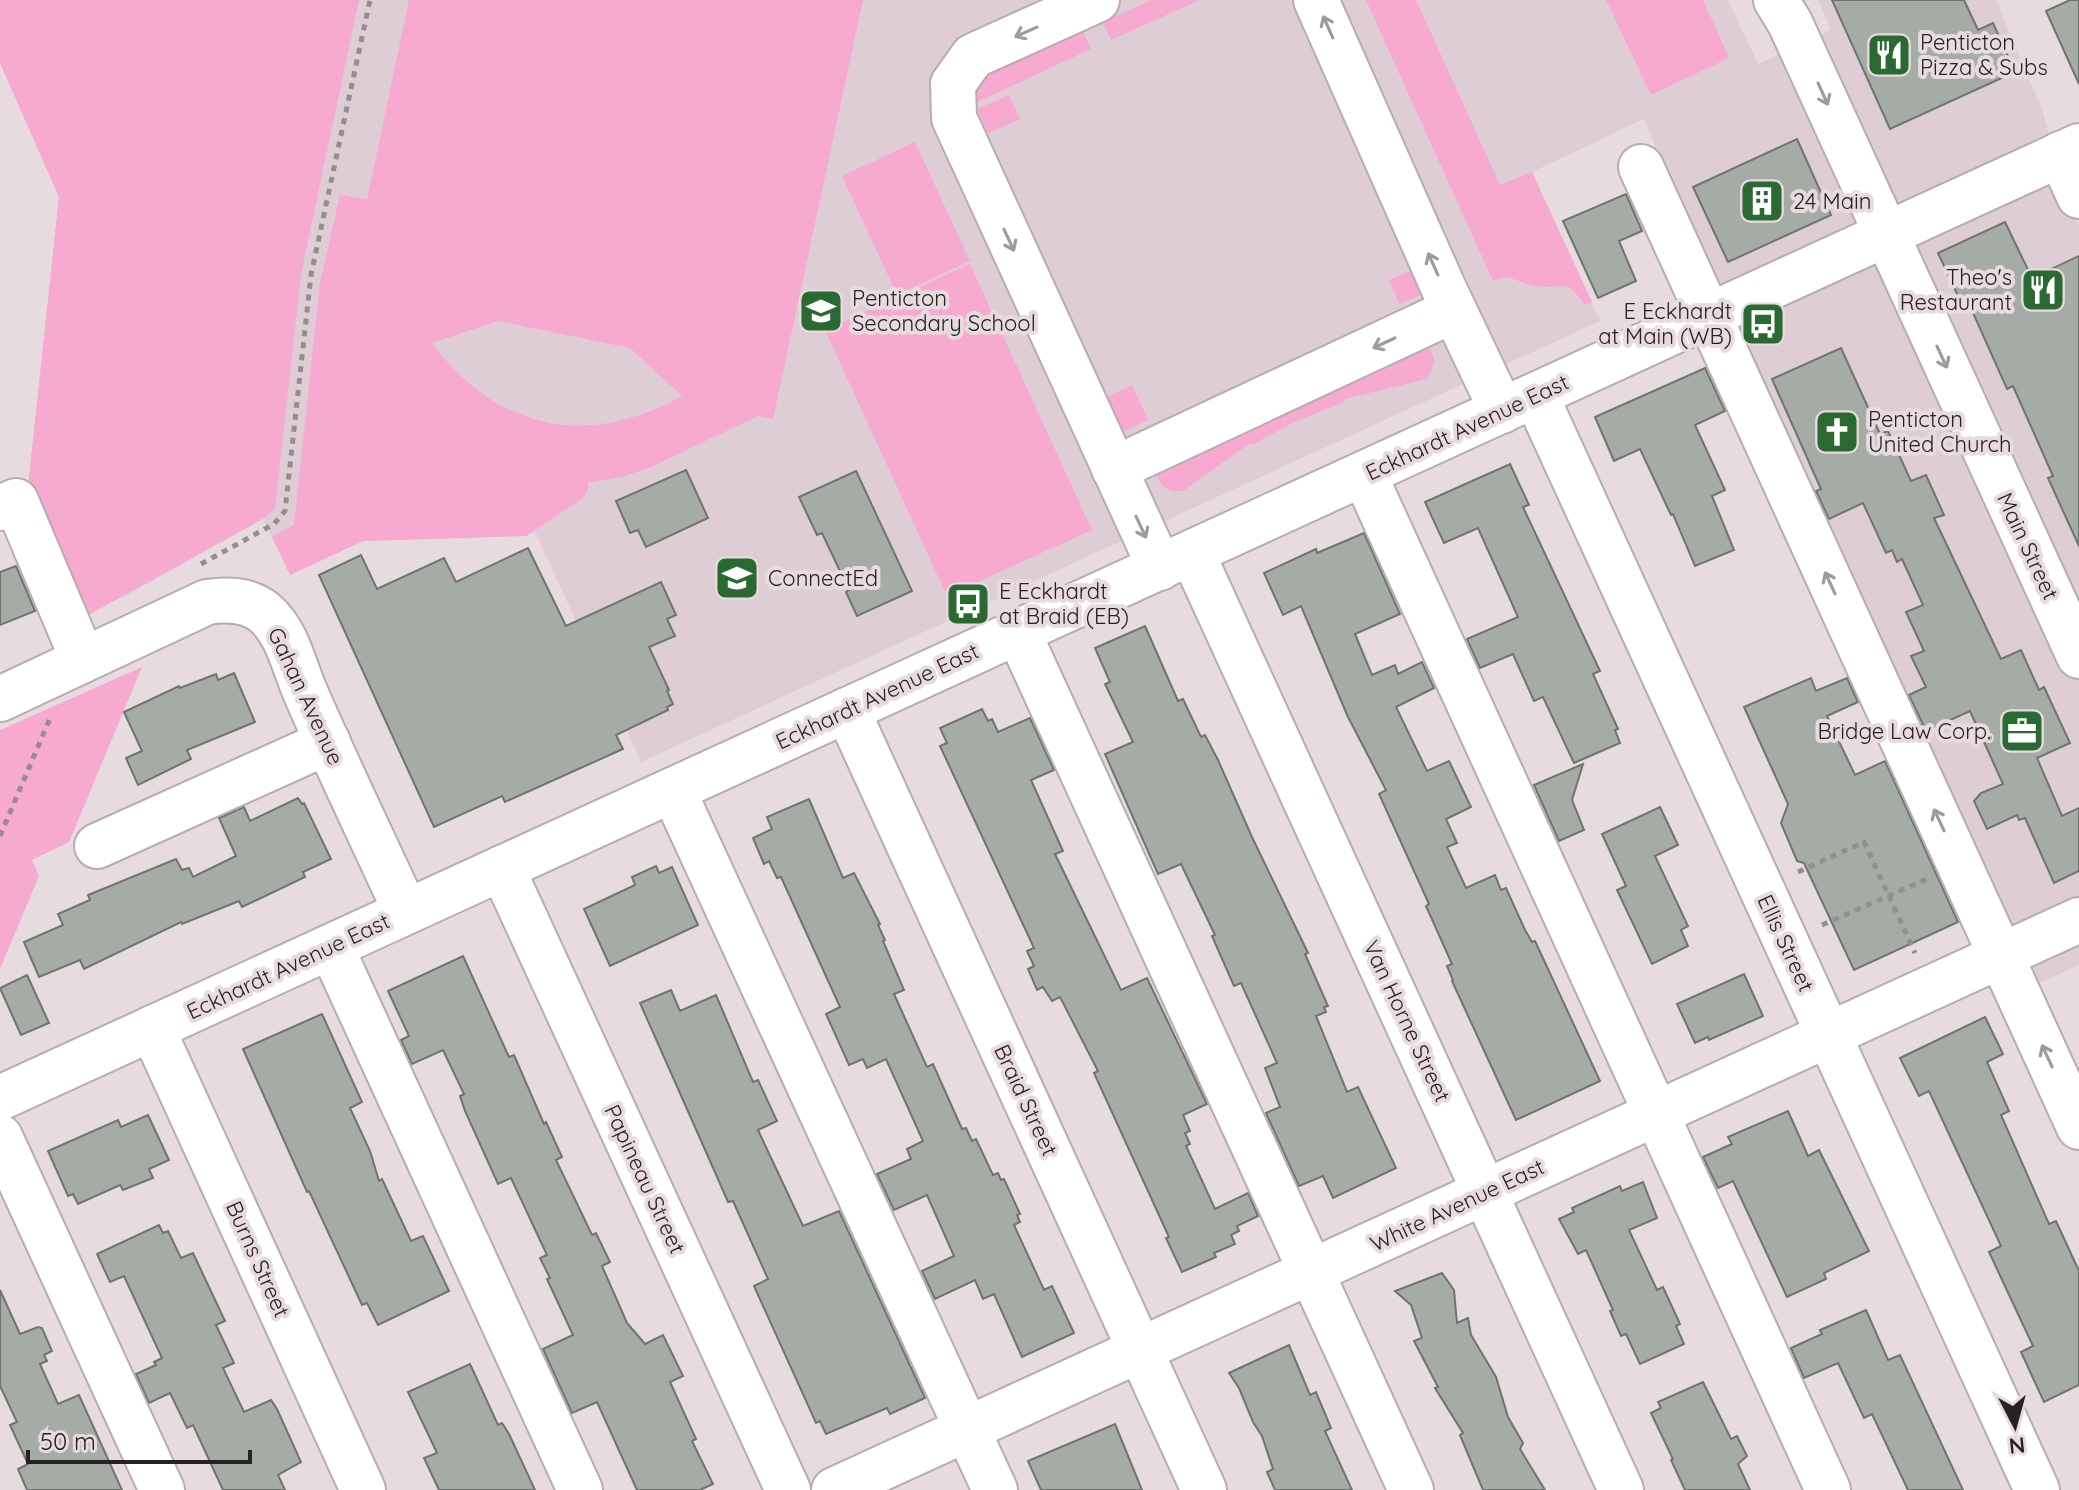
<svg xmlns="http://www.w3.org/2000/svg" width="2079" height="1490" font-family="Quicksand,sans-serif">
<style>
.built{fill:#dfcdd5}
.green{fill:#f7a9cf;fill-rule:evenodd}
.building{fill:#a4aca5;stroke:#6d756e;stroke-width:2}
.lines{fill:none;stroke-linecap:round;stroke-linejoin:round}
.minor-casing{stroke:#b7acb1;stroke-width:48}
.major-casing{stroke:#b7acb1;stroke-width:48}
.path{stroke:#958d90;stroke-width:5;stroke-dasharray:6 6;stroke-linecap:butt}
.minor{stroke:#fff;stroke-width:44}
.major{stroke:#fff;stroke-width:44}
.oneway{stroke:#9d9c9c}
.labels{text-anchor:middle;stroke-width:8;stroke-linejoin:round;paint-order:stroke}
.poi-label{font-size:22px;fill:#262224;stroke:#e7dbe0;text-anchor:start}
.street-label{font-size:22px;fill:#262224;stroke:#e7dbe0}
</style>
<rect width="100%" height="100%" fill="#e7dbe0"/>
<path class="built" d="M0,0H1728L1758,64L1831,30L1818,0H1996L2043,112L2063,190L2079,226V965L2031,987L1736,345L1644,119L1532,172L1600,321L641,762L535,532L526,536L363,541L290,575L263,519L122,598L28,487L59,197L0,63Z"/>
<g class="green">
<path d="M0,0H359L301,274L275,508L264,518L85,617L28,487L59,197L0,63Z"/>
<path d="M409,0H863L773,419L758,416L651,467L625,476L588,483V492L580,500L526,536L363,541L290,575L272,536L294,525L320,283L340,195L367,200ZM498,321L630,348L682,396C588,449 496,430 432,343Z"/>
<path d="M1152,0H1200L1111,40L1103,22Z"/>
<path d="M1366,0H1416L1500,185L1532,172L1592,302L1585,305C1564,274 1562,291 1536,286C1519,284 1511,272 1493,281Z"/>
<path d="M1606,0H1703L1729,58L1651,95Z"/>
<path d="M1083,31L1091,49L975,103L978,85L990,74Z"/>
<path d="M1009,95L1020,119L987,134L977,109Z"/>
<path d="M915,142L970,261L897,295L842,176Z"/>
<path d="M970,264L1092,530L947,596L825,330Z"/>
<path d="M1407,272L1417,273L1428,292L1399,304L1389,280Z"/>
<path d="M1425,344L1431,350L1435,362L1427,379L1344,399V402L1294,422L1252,445L1250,443L1183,491C1167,493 1158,486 1156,470Z"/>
<path d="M1132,385L1148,420L1123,432L1107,397Z"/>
<path d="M142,667L69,842L32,860L39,876L0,969V730Z"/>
</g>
<g class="building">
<path d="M1832,0H1964L1978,30L1993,23L2015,72L1890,129Z"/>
<path d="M2070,0H2079V84L2046,11Z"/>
<path d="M1797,139L1831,215L1728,262L1693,187Z"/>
<path d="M1626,194L1642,231L1619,241L1636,281L1598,298L1563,221Z"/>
<path d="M2005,222L2032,278L2079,256V546L2048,478L2053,476L2013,386L2007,389L1970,306L1964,309L1938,253Z"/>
<path d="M1841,348L1880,434L1888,431L1911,481L1926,475L1944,515L1934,518L2001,659L2021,650L2039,690L2044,687L2070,743L2037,758L2062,816L2079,808V871L2054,883L2025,818L2019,820L2017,815L1987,829L1974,801L1981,793L2003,784L1970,711L1926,731L1909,695L1926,687L1911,656L1924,651L1906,612L1923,605L1902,559L1897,562L1892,550L1886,553L1863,503L1829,519L1816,491L1821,489L1772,379Z"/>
<path d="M1705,368L1725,411L1695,425L1725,490L1712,496L1734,550L1695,566L1673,514L1671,515L1640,449L1614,461L1595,417Z"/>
<path d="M1510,464L1529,505L1523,507L1600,671L1593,674L1618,729L1615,730L1620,743L1574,763L1543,697L1534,701L1513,654L1480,668L1467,639L1518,617L1478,528L1444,543L1425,502Z"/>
<path d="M686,470L708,518L646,547L638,530L630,533L616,501Z"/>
<path d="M856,471L912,591L857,616L846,592L849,590L822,533L817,535L799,497Z"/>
<path d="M1364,533L1400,614L1355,634L1372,675L1395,665L1398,674L1422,662L1434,688L1396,707L1427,771L1449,761L1471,807L1446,819L1457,843L1447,847L1466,888L1495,875L1501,890L1506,888L1525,930L1532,942L1535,941L1600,1081L1516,1120L1452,981L1453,980L1447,966L1452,964L1426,906L1429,904L1379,794L1386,790L1348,717L1301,606L1283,615L1264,573L1316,549L1317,553Z"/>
<path d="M528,548L566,626L661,582L676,615L667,619L675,636L649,647L669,690L667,691L673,704L667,707L668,710L616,735L623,749L505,802L502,796L434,827L319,575L361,555L377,589L444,558L456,582Z"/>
<path d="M16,566L35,611L0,625V572Z"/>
<path d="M1145,626L1178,701L1183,699L1201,737L1205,735L1218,760L1252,837L1308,953L1305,954L1328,1006L1324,1007L1326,1012L1316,1016L1347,1092L1358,1087L1396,1168L1333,1198L1323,1176L1299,1186L1266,1113L1280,1107L1265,1068L1277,1063L1241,983L1234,986L1212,936L1215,935L1181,864L1158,874L1105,754L1133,742L1105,684L1110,682L1095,648Z"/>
<path d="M234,673L255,722L187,750L191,759L138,785L126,758L142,751L124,712L179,686L180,688L216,674L218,680Z"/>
<path d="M1811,678L1816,691L1847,678L1858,702L1827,716L1855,775L1885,761L1958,922L1854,970L1804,863L1797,861L1781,823L1788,804L1744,707Z"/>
<path d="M982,709L988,721L992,719L998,732L1030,718L1054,770L1031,780L1063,851L1055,854L1121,990L1147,978L1207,1104L1183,1115L1190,1131L1185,1133L1190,1144L1186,1146L1215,1209L1248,1193L1258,1216L1237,1226L1239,1231L1231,1235L1235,1244L1214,1253L1216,1257L1182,1272L1166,1238L1169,1237L1094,1073L1098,1071L1060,997L1052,1001L1043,987L1037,990L1028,969L1034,966L1027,951L1034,948L940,746L947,743L940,728Z"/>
<path d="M1583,764L1572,800L1584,830L1559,841L1534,785Z"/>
<path d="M298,798L302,804L304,803L331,859L303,872L305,877L242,907L239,901L182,924L181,922L84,969L80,960L39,977L24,942L63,925L58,914L90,900L88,895L176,859L182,870L189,868L193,877L236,856L219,818L244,807L250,821Z"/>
<path d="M809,799L843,878L854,873L880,924L878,925L885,940L883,941L904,990L894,994L927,1067L933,1064L962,1129L966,1128L972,1141L976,1139L993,1175L998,1173L1001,1180L1004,1179L1020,1214L1017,1215L1020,1222L1014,1225L1044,1290L1052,1286L1074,1333L1022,1357L994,1294L983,1299L975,1280L935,1299L922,1271L954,1256L927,1195L894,1210L877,1174L911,1159L907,1149L923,1141L886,1059L867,1068L863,1059L849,1065L826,1014L840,1007L781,877L777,878L769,861L764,864L753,838L772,829L767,817Z"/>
<path d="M1660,807L1678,845L1655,856L1688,926L1681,930L1688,946L1652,964L1617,890L1626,886L1602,834Z"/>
<path d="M656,866L659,873L672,867L698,925L610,966L584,909L635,885L632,877Z"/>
<path d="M463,956L509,1057L514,1055L544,1124L546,1122L562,1157L556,1160L592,1235L596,1233L610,1262L602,1266L627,1323L645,1344L663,1335L683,1376L670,1382L696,1439L692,1441L713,1484L700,1490H637L597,1402L572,1413L543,1349L573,1335L547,1279L550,1278L540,1258L547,1255L511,1178L498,1184L465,1111L460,1096L464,1094L443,1050L412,1064L401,1040L409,1036L388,991Z"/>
<path d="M1744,974L1763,1016L1709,1040L1708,1037L1695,1043L1677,1004Z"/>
<path d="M27,975L49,1023L21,1035L0,988Z"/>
<path d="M671,990L680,1011L716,995L753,1082L758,1080L777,1121L758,1130L803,1226L839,1211L925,1398L890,1414L887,1408L826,1434L820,1421L816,1423L754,1286L768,1279L733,1201L728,1202L718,1179L640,1003Z"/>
<path d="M322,1014L362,1102L350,1108L370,1151L379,1181L382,1179L411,1241L423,1236L449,1291L378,1325L367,1303L362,1305L309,1191L307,1192L243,1049Z"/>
<path d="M1985,1017L2003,1054L1987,1062L2009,1111L2001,1115L2049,1224L2056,1221L2079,1271V1385L2044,1402L2021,1352L2033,1346L1989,1252L2001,1246L1929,1091L1919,1096L1900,1058Z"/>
<path d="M1788,1111L1808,1156L1819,1150L1869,1251L1824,1273L1826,1279L1787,1297L1733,1181L1718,1188L1703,1157L1732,1144L1728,1137Z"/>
<path d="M148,1115L169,1160L149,1169L153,1178L123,1190L120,1185L78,1204L73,1194L68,1196L48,1151L118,1120L121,1127Z"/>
<path d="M1643,1182L1657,1218L1629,1230L1657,1290L1663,1287L1680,1324L1676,1326L1684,1344L1640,1364L1626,1334L1621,1336L1610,1311L1613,1310L1586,1250L1578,1254L1559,1219L1574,1212L1572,1208L1620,1186L1622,1191Z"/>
<path d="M159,1225L163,1233L168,1231L181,1258L193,1253L225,1321L216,1325L234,1363L223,1368L244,1412L271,1400L277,1409L301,1462L278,1475L285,1490H223L193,1425L187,1428L170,1393L149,1403L136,1374L156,1365L154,1362L162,1358L124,1276L110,1282L97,1254Z"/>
<path d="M1442,1273L1454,1290L1457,1323L1468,1318L1471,1335L1496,1377L1508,1417L1523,1443L1520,1449L1545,1490H1483L1460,1435L1463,1433L1435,1388L1438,1387L1414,1341L1422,1338L1411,1305L1395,1291Z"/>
<path d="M0,1290L20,1334L38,1327L42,1328L52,1351L44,1355L47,1361L40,1364L58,1404L79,1395L122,1490H27L18,1469L28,1464L10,1425L17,1422L0,1386Z"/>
<path d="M1866,1310L1888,1360L1900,1355L1963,1490H1908L1872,1414L1864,1418L1838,1363L1804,1378L1791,1348L1822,1334L1820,1330Z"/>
<path d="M1289,1345L1310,1395L1316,1392L1331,1428L1325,1431L1352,1490H1275L1267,1472L1273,1469L1262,1436L1253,1422L1239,1388L1229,1373Z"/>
<path d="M470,1364L498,1425L502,1423L509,1434L535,1490H439L424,1458L437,1453L408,1392Z"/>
<path d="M1703,1382L1731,1439L1737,1436L1747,1456L1738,1464L1750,1490H1685L1671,1460L1673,1459L1651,1413L1661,1408L1658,1402Z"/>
<path d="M1115,1424L1142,1490H1041L1028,1461Z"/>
</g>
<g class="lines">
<g class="minor-casing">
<g id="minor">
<path d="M1097,0L973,56L953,84L954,118L1160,568"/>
<path d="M1316,0L1444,289L1502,411"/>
<path d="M2060,154L2079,196"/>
<path d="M1641,167L2079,1127"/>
<path d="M1536,396L2037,1490"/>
<path d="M1114,469L1454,310"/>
<path d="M1364,474L1828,1490"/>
<path d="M0,508L16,501L83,660"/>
<path d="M1192,553L1621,1490"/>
<path d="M1018,632L1411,1490"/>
<path d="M0,699L207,602C227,599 248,599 265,613C288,633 294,667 306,694C338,768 373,840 406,912"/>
<path d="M847,710L1204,1490"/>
<path d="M673,790L995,1490"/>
<path d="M97,846L328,742"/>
<path d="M502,868L788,1490"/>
<path d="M331,947L580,1490"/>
<path d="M152,1028L363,1490"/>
<path d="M0,1137L162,1490"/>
<path d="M834,1490L2079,920"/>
</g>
</g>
<g class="major-casing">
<g id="major">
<path d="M1776,0L1790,23L2079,656"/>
<path d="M0,1098L2079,146"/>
</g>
</g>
<g class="path">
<path d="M201,564L274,524L285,511L311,275L370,0"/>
<path d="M0,836L51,716"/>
<path d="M1798,872L1864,842L1915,953"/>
<path d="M1822,925L1927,879"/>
</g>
<use href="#minor" class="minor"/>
<use href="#major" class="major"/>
</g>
<defs><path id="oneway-shaft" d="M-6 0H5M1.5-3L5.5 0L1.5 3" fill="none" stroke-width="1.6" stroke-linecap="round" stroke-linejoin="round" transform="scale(2)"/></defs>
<g class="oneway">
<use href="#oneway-shaft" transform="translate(1328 27) rotate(-114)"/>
<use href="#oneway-shaft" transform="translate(1026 32) rotate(156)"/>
<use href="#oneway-shaft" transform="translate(1823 94) rotate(66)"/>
<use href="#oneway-shaft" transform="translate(1009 240) rotate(65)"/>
<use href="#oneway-shaft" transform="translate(1433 264) rotate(-114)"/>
<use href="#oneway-shaft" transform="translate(1384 343) rotate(155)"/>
<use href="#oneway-shaft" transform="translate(1942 357) rotate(65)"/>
<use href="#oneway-shaft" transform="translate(1141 527) rotate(65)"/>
<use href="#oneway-shaft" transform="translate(1830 583) rotate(-115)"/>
<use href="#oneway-shaft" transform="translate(1939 820) rotate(-115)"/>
<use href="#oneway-shaft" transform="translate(2047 1056) rotate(-115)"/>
</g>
<defs>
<g id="restaurant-square" transform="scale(2.3)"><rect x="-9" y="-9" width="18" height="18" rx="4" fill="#2a6932" stroke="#e7dbe0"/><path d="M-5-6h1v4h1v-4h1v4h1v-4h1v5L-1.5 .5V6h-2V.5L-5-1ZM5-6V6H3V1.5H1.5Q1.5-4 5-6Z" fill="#fff"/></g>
<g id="building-square" transform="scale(2.3)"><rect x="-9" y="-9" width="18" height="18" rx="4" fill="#2a6932" stroke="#e7dbe0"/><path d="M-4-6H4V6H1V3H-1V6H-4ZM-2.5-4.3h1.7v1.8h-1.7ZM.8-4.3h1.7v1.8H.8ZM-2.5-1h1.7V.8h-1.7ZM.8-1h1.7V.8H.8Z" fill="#fff"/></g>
<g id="school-square" transform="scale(2.3)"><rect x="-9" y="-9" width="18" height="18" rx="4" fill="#2a6932" stroke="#e7dbe0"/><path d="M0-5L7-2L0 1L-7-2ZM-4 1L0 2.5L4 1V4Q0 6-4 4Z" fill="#fff"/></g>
<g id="bus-square" transform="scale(2.3)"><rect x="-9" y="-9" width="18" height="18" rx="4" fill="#2a6932" stroke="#e7dbe0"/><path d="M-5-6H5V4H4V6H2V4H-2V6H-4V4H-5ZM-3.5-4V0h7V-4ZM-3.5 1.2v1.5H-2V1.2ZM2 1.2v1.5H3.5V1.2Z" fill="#fff"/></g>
<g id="church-square" transform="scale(2.3)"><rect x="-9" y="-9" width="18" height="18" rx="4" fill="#2a6932" stroke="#e7dbe0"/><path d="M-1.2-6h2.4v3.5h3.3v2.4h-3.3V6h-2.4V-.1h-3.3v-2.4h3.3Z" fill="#fff"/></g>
<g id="office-square" transform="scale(2.3)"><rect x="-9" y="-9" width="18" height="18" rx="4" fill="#2a6932" stroke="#e7dbe0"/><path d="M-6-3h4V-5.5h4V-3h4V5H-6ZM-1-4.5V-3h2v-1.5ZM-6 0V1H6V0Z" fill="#fff"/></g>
</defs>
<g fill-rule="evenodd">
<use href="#restaurant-square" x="1889" y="55"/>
<use href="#building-square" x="1762" y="201"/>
<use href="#restaurant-square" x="2043" y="290"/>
<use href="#school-square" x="821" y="311"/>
<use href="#bus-square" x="1763" y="324"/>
<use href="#church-square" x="1837" y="432"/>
<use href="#school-square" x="737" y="578"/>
<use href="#bus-square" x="968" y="604"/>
<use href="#office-square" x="2022" y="731"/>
</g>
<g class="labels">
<g class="poi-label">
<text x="1920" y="50">Penticton<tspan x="1920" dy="25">Pizza &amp; Subs</tspan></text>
<text x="1793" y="209">24 Main</text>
<text x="2012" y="285" text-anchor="end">Theo's<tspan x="2012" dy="25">Restaurant</tspan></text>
<text x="852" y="306">Penticton<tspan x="852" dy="25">Secondary School</tspan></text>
<text x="1732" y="319" text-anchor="end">E Eckhardt<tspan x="1732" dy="25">at Main (WB)</tspan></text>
<text x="1868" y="427">Penticton<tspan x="1868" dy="25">United Church</tspan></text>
<text x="768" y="586">ConnectEd</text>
<text x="999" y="599">E Eckhardt<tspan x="999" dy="25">at Braid (EB)</tspan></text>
<text x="1991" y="739" text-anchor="end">Bridge Law Corp.</text>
</g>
<g class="street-label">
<text transform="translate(1467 427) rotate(-25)" y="8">Eckhardt Avenue East</text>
<text transform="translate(2028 546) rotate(65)" y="8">Main Street</text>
<text transform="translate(306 696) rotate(65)" y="8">Gahan Avenue</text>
<text transform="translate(877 696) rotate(-25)" y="8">Eckhardt Avenue East</text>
<text transform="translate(1786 943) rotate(65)" y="8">Ellis Street</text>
<text transform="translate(288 966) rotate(-25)" y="8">Eckhardt Avenue East</text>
<text transform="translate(1407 1021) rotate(65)" y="8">Van Horne Street</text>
<text transform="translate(1026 1100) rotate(65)" y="8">Braid Street</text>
<text transform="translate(645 1179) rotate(65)" y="8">Papineau Street</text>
<text transform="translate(1457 1205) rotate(-25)" y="8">White Avenue East</text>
<text transform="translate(258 1259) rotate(66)" y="8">Burns Street</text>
</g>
</g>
<g transform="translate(2015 1426) rotate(174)" stroke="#e7dbe0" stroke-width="6" paint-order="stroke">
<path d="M0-6L14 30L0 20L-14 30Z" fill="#262224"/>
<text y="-12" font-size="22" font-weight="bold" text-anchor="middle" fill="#262224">N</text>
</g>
<path d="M28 1450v12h222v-12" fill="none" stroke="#262224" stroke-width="4"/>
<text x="40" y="1450" font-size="24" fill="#262224" stroke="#e7dbe0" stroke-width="6" paint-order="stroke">50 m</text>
</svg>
